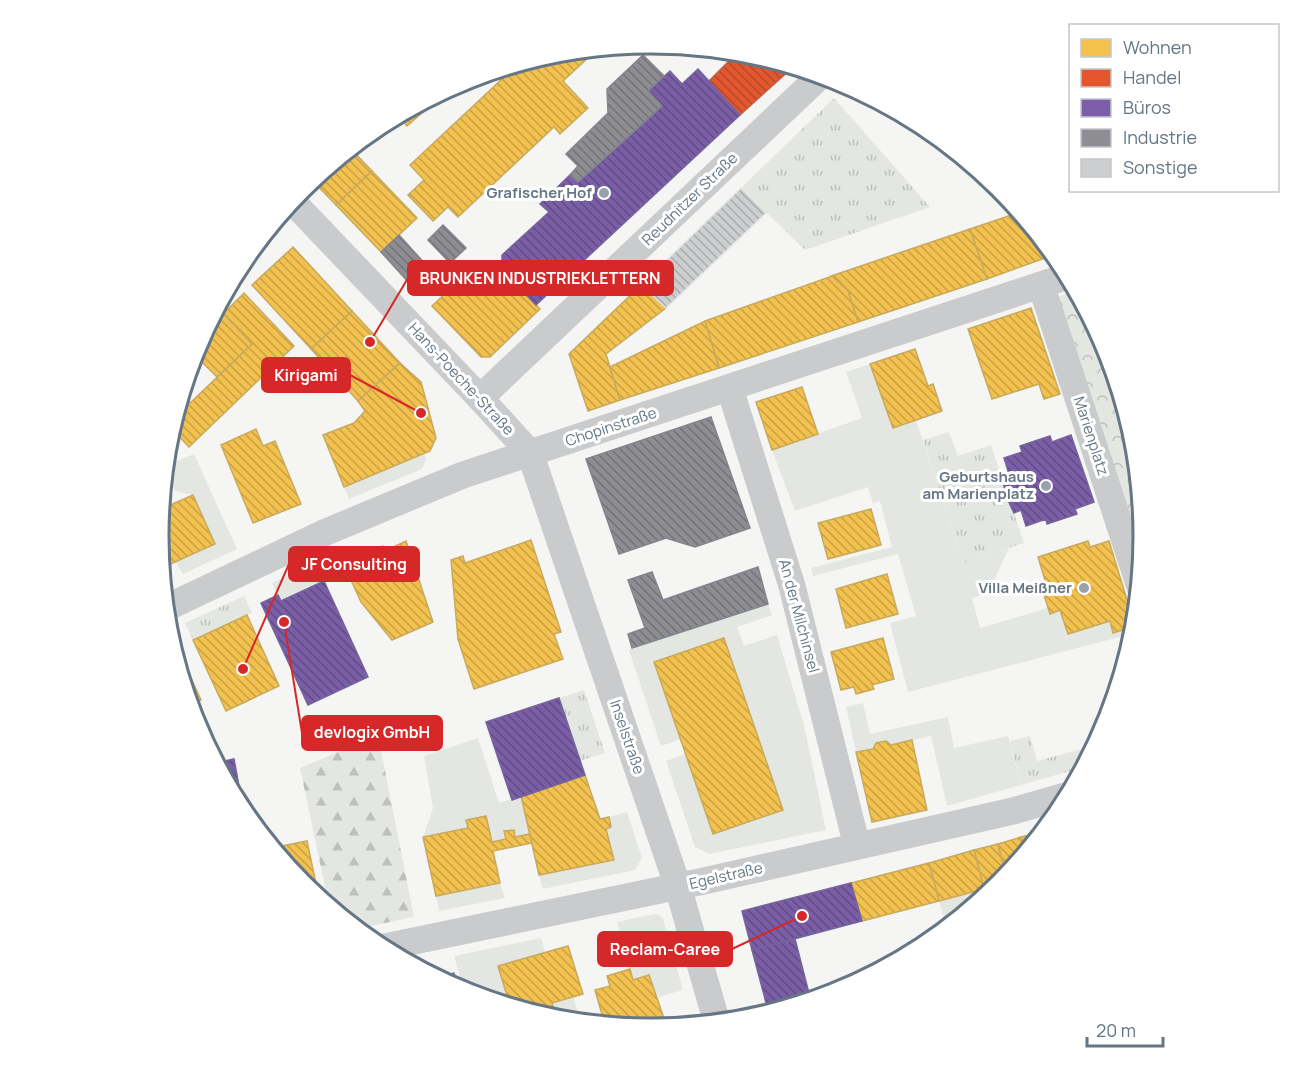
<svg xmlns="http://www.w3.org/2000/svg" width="1303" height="1073" font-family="Manrope,sans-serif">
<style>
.grass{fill:url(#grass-tufts)}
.forest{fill:url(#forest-firs)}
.park{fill:url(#park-crowns)}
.garden{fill:#e4e7e1}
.homes{fill:url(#homes-back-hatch);stroke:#c8aa5e;stroke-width:1.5}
.shops{fill:url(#shops-back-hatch);stroke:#be6048;stroke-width:1.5}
.offices{fill:url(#offices-back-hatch);stroke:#75659c;stroke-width:1.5}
.industry{fill:url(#industry-back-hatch);stroke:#81868e;stroke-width:1.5}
.building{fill:url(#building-back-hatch);stroke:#e4e4e4;stroke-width:1.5}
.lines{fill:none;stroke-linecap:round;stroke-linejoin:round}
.minor{stroke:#cacbcc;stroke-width:27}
.poi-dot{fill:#98a2ab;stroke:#fff;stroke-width:2}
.labels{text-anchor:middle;stroke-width:6;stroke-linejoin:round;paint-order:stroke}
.poi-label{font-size:15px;font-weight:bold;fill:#667684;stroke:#fff;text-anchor:end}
.street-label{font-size:15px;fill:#667684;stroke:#fff}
.rim{fill:none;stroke:#667684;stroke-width:3}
.leader{fill:none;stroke:#d62828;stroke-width:2}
.callout-dot{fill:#d62828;stroke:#fff;stroke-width:2}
.callout{fill:#d62828;stroke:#d62828;stroke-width:2}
.callout-label{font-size:16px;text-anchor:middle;font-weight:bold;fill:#fff}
</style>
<defs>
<pattern id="grass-tufts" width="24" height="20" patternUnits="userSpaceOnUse" patternTransform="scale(1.5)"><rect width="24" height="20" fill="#e4e7e1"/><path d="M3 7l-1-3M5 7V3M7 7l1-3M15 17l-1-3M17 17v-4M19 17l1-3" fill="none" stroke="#bdc0bc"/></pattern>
<pattern id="forest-firs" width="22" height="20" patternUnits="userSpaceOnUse" patternTransform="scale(1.5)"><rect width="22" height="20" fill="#e4e7e1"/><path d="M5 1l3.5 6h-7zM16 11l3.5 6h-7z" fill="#bdc0bc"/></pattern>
<pattern id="park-crowns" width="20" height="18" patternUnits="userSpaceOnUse" patternTransform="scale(1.5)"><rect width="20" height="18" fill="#e4e7e1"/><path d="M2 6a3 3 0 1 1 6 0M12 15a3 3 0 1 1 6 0" fill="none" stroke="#bdc0bc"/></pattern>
<pattern id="homes-back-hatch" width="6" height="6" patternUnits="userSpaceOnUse" patternTransform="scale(1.5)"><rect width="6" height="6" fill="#f2c14e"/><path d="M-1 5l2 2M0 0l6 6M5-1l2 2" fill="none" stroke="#c8a146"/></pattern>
<pattern id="shops-back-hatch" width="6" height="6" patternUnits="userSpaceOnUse" patternTransform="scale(1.5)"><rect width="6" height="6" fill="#e4572e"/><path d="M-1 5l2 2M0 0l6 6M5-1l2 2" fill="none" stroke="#b34a2c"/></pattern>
<pattern id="offices-back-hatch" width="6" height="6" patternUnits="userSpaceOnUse" patternTransform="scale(1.5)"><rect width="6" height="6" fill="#7b5ea7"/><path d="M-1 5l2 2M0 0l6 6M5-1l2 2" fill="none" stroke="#5f4c81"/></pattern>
<pattern id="industry-back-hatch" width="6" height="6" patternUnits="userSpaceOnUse" patternTransform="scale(1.5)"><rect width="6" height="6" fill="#8d8d92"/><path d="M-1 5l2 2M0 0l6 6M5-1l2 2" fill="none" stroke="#727278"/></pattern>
<pattern id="building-back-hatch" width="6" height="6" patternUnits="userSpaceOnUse" patternTransform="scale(1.5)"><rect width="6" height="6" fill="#cccecf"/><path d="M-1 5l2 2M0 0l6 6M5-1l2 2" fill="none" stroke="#a9acae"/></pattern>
</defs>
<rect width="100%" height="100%" fill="#f5f5f4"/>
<g class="grass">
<path d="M834,98L930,207L805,250L741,188Z"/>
<path d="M949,432L958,456L991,445L1024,543L963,563L923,440Z"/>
<path d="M244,596L252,613L193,640L185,623Z"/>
<path d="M584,690L605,753L580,761L559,698Z"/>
<path d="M1030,736L1037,761L1097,745L1084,767L1021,785L1010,741Z"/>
</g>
<path class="forest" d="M378,735L414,917L356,929L329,906L300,768Z"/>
<path class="park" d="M1076,291L1107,348L1135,441L1144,537L1142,567L1053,298Z"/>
<g class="garden">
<path d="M870,364L893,428L916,420L963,563L1009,548L988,593L972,598L980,628L1048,608L1050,614L1060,610L1068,634L1110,621L1113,633L1135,626V633L908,692L890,623L916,616L898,554L813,576L811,568L892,547L880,501L873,503L868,487L795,511L772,450L862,418L846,372Z"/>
<path d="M194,454L237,549L183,574L176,562L215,544L193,495L175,491L165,466Z"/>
<path d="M424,454L426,459L422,469L349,499L344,487Z"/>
<path d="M320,561L329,579L281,601L272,583Z"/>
<path d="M768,604L772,615L737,627L744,646L777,635L804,725L826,830L709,854L695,847L666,761L686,754L713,834L783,809L725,638L654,662L681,739L661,746L629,650Z"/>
<path d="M863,703L870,734L948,717L954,748L1008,736L1021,785L947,806L931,736L891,745L886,741L876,743L873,749L856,752L846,707Z"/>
<path d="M478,738L499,803L521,796L530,834L515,837L513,830L505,831L506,839L492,842L486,816L467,820L468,828L423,837L433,808L424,756Z"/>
<path d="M627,812L642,858L635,870L543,889L539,875L613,860L606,829L611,827L609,817Z"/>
<path d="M500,883L505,898L439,911L436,896Z"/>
<path d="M1001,884L947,929L939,901Z"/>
<path d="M654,914L659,915L663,919L683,990L658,997L657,993L654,994L649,975L633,980L617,922Z"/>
<path d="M541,938L545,952L498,967L510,1006L465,993L454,956Z"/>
<path d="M573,997L581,1022L557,1020L552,1003Z"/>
</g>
<g class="homes">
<path d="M589,50L585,53L589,57L563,81L588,108L560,134L554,127L458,217L448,207L433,221L408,195L424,180L410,165L517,65L556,53Z"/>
<path d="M437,95L439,98L407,126L398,116Z"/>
<path d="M351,149L372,171L336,205L312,180Z"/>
<path d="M372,171L417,218L381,252L336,205Z"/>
<path d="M1020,212L1041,238L1048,257L987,279L970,229Z"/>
<path d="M970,229L987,279L858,322L848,291L831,276Z"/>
<path d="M1041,238L1055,255L1048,257Z"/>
<path d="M293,247L352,311L311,349L252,285Z"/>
<path d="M471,269L492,270L503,282L509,277L540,309L490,357H481L432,306Z"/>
<path d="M832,276L848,291L858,322L719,368L705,321Z"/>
<path d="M641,285L666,308L606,354L620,400L588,411L569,354Z"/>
<path d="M244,293L294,346L189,447L172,429L182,395L190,403L252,344L223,314Z"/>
<path d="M218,308L252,344L217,377L194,354Z"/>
<path d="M1031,308L1060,394L1044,399L1039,384L992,399L968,329Z"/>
<path d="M352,311L400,363L358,401L311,349Z"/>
<path d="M705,321L719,368L620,400L610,367Z"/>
<path d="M915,349L928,386L933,384L942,411L893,428L870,364Z"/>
<path d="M400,363L421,382L436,438L430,451L344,487L323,435L354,423L365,411L358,401Z"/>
<path d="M802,387L818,434L772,450L756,402Z"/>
<path d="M256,429L263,446L275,441L301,504L253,523L221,445Z"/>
<path d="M193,495L215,544L162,568L159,536L161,509Z"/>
<path d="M871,509L881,545L828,559L818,523Z"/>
<path d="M531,540L561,632L554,634L563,659L474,689L458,639L451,560L463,556L465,563Z"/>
<path d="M406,541L433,622L392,640L361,602L346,569L373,557L370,551L383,546L385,551Z"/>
<path d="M1088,541L1090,547L1109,541L1135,626L1113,633L1110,621L1068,634L1060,610L1050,614L1042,589L1047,587L1038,557Z"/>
<path d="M887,574L898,614L846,628L836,589Z"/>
<path d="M247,615L279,686L226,711L193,640Z"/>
<path d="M724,638L783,810L713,834L654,662Z"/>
<path d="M883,638L894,679L872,685L874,689L856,694L854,687L841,690L831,652Z"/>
<path d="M177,648L201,700L190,705L173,650Z"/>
<path d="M912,740L927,810L872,822L856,752L873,749L876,743L886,741L891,745Z"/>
<path d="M585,775L600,819L609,817L611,827L606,829L614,860L539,875L521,796Z"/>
<path d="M486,816L492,842L506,839L504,831L514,830L515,837L530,834L532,843L493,851L500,883L436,896L423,837L468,828L466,820Z"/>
<path d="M1045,831L1026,854L1021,837Z"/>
<path d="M1021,837L1026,854L1006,877L998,844Z"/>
<path d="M307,841L319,898L303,885L272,848Z"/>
<path d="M998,844L1006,877L1001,884L984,889L974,850Z"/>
<path d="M974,850L984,889L939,901L929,863Z"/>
<path d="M929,863L939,901L862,921L851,883Z"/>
<path d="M568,946L583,994L552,1003L557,1020L510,1006L498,966Z"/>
<path d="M630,969L633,980L649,975L667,1027L651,1029L605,1025L595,990L610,986L607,976Z"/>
</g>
<path class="shops" d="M728,51L748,53L793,67L740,115L708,82L730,60Z"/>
<g class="offices">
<path d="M698,69L740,115L536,305L502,270V255L549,212L540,204L570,175L578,182L662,106L648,91L670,71L682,84Z"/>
<path d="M1071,435L1094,502L1075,509L1077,514L1047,524L1046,519L1026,526L1021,510L1014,513L1006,496L1002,476L1009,474L1004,458L1022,452L1020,446L1050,436L1052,442Z"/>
<path d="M324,581L368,677L308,705L261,603L278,595L281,601Z"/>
<path d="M559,698L585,775L512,800L486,722Z"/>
<path d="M234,759L239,786L230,788L216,763Z"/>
<path d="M851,883L862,921L752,950L742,911Z"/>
<path d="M795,939L811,1001L769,1014L752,950Z"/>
</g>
<g class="industry">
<path d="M643,55L664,76L648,91L662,106L578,182L570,175L578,166L566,154L608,113L607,89Z"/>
<path d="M443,225L466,248L450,263L428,240Z"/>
<path d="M399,235L437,277L419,294L381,252Z"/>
<path d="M711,417L750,528L695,547L666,538L619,554L586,459Z"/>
<path d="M758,567L768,604L632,648L628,634L645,628L628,580L652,572L663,600Z"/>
<path d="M454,973L460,990L437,978Z"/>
</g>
<path class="building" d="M741,188L766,213L666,308L641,285Z"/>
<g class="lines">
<g class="minor">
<path d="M292,201L480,398L530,453L678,887L717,1023"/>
<path d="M1041,285L1140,587"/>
<path d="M730,389L792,586L857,846"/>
<path d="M480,398L821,75"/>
<path d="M166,608L326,532L463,475L1068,276"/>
<path d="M380,948L704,881L1013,811L1069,795"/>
</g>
</g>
<g class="poi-dot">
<circle cx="604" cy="193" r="6"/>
<circle cx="1046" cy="486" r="6"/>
<circle cx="1084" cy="588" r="6"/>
</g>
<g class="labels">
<g class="poi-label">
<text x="592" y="198">Grafischer Hof</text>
<text x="1034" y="482">Geburtshaus<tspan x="1034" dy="17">am Marienplatz</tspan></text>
<text x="1072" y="593">Villa Meißner</text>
</g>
<g class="street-label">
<text transform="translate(690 199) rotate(-44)" y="5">Reudnitzer Straße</text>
<text transform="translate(461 379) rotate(47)" y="5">Hans-Poeche-Straße</text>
<text transform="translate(611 427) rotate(-18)" y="5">Chopinstraße</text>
<text transform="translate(1091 436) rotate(72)" y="5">Marienplatz</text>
<text transform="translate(799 616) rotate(75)" y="5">An der Milchinsel</text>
<text transform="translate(627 737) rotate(71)" y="5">Inselstraße</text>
<text transform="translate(726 876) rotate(-13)" y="5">Egelstraße</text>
</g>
</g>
<path d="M0 0H1303V1073H0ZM169 536a482 482 0 1 1 964 0a482 482 0 1 1-964 0Z" fill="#fff" fill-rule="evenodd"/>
<path class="rim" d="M169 536a482 482 0 1 1 964 0a482 482 0 1 1-964 0Z"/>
<path class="leader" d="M370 342L408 278M421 413L350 375M243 669L289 564M284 622L302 733M802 916L732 949"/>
<g class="callout-dot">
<circle cx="370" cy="342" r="6"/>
<circle cx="421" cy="413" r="6"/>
<circle cx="243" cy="669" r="6"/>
<circle cx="284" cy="622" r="6"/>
<circle cx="802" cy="916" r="6"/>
</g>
<g class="callout">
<rect x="408" y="261" width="265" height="34" rx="6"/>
<rect x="262" y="358" width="88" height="34" rx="6"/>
<rect x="289" y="547" width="130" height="34" rx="6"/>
<rect x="302" y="716" width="140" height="34" rx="6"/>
<rect x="598" y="932" width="134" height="34" rx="6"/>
</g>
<g class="callout-label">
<text x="540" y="284">BRUNKEN INDUSTRIEKLETTERN</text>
<text x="306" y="381">Kirigami</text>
<text x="354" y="570">JF Consulting</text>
<text x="372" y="738">devlogix GmbH</text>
<text x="665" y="955">Reclam-Caree</text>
</g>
<rect x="1069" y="24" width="210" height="168" fill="#ffffff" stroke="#c2c8ce" stroke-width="1.5"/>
<rect x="1081" y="39" width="30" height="18" fill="#f2c14e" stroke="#c2c8ce" stroke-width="1.5"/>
<text x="1123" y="54" font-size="18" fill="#667684">Wohnen</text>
<rect x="1081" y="69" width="30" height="18" fill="#e4572e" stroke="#c2c8ce" stroke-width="1.5"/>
<text x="1123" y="84" font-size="18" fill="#667684">Handel</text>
<rect x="1081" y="99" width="30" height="18" fill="#7b5ea7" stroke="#c2c8ce" stroke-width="1.5"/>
<text x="1123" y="114" font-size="18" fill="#667684">Büros</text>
<rect x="1081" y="129" width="30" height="18" fill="#8d8d92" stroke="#c2c8ce" stroke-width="1.5"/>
<text x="1123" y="144" font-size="18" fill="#667684">Industrie</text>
<rect x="1081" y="159" width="30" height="18" fill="#cccecf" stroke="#c2c8ce" stroke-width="1.5"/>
<text x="1123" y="174" font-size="18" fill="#667684">Sonstige</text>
<path d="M1087 1037v9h76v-9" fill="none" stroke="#667684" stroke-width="3"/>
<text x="1096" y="1037" font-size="18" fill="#667684" stroke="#ffffff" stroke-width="4.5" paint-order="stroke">20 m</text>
</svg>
